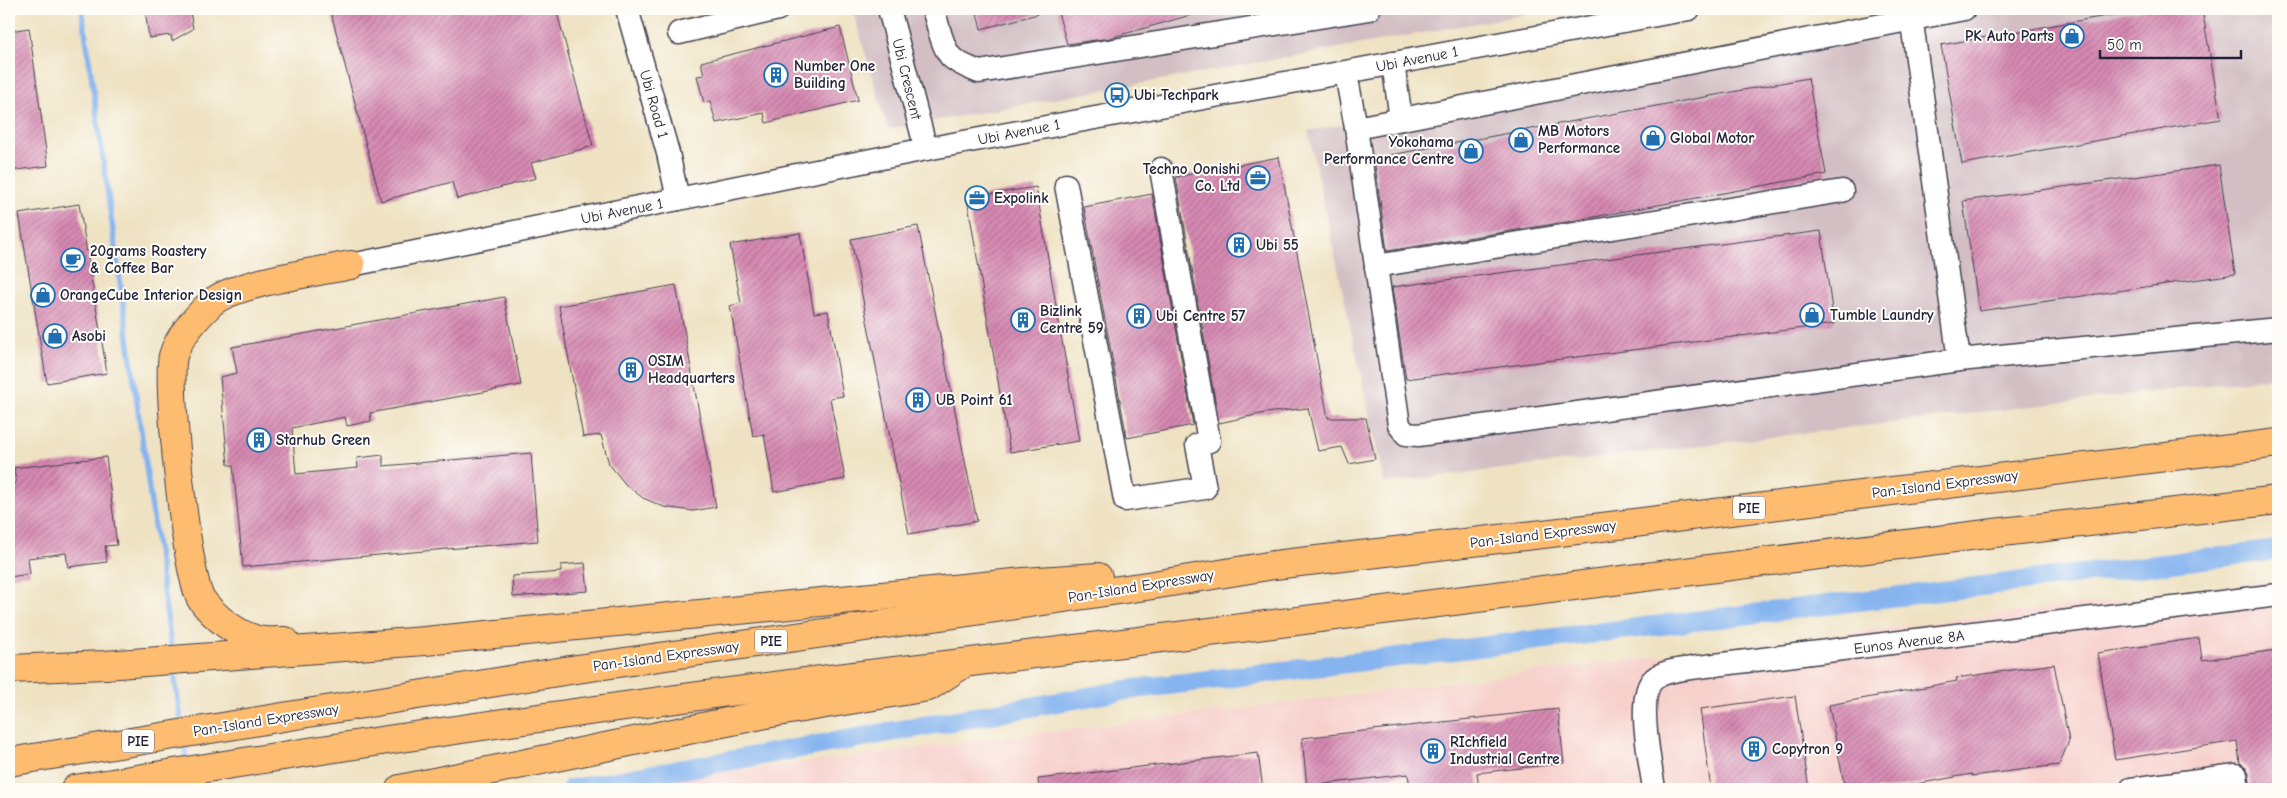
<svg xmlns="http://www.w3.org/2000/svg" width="2287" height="798" font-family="'Comic Neue',sans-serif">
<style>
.built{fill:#f7d0cc}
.industrial{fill:#d2bec3}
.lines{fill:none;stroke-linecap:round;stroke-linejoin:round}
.stream{stroke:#85b4ef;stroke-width:5.5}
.canal{stroke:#85b4ef;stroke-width:20}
.building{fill:url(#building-hatch)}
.minor-casing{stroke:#413f4f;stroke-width:25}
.highway-casing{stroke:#413f4f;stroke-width:30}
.minor{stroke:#fff;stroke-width:22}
.highway{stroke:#fdbc6f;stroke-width:28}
.labels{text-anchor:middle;stroke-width:4;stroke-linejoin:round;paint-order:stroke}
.shield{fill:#fdfcf7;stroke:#646373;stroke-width:1}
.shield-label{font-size:14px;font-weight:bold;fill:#22223b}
.poi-label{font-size:15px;font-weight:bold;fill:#22223b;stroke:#fdfcf7;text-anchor:start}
.street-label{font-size:15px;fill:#22223b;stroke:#fdfcf7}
</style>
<defs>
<pattern id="building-hatch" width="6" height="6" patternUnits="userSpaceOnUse" patternTransform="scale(1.25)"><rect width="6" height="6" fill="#d789b2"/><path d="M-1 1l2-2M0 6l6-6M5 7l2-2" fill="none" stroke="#ae7092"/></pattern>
</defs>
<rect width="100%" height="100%" fill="#fdfcf7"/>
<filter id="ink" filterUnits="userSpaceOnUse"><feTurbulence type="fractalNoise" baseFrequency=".02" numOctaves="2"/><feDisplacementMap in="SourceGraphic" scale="10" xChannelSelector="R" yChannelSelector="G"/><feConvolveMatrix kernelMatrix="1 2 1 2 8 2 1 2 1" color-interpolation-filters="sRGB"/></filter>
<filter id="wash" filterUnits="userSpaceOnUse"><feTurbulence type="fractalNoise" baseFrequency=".0096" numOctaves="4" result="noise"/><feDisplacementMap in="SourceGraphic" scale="20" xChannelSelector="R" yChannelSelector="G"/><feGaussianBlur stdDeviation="1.12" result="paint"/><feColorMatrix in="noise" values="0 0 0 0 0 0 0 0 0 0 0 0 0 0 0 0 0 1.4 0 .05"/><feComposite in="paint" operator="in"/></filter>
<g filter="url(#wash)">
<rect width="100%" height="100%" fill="#efe2c2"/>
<path class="built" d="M2278,580V789H622V785Z"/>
<g class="industrial">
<path d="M852,9H1556L888,129Z"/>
<path d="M1988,9H2278V377L1384,483L1308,131Z"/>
</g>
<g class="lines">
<g class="stream">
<path d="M82,9L172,653"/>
<path d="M173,667L182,727"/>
<path d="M184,741L187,764"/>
<path d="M189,778L190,789"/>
</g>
<path class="canal" d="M571,789L1126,690L2278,550"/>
</g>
<g id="blocks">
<g class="building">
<path d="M145,9H172L173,13L190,11L193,29L172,41L171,35L149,38Z"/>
<path d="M330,9H556L593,146L531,163L536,178L457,199L452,182L381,201Z"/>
<path d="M976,9H1037L1038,14L981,29Z"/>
<path d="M1057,9H1197L1198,13L1110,38L1067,44Z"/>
<path d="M2146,9H2202L2221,119L1962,164L1941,45Z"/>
<path d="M840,27L858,100L766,123L764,113L716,123L710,101L704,103L697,76L704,75L701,62Z"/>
<path d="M29,28L48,166L9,171V31Z"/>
<path d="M1808,78L1826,174L1572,221L1387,251L1374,158Z"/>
<path d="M1279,157L1328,418H1366L1375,459L1349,464L1342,447L1318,451L1308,408L1265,413L1219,423L1176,177Z"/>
<path d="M2219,165L2235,274L1979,311L1963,201Z"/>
<path d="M1036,187L1079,441L1010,452L967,198Z"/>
<path d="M1152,194L1193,425L1127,438L1084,207Z"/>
<path d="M79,204L107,373L47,383L19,214Z"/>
<path d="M918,226L977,521L909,534L851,239Z"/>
<path d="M1821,231L1834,324L1406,379L1392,287Z"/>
<path d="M800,233L814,313L828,311L843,396L830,398L845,479L774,492L764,434L753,436L730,306L741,303L730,245Z"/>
<path d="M676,285L716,507L693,511L664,507L643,498L626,485L609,464L601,435L583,437L559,306Z"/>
<path d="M504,297L521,385L370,413L371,421L347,426L345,417L292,428L296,474L358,468L357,458L383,455V466L531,453L538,541L243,567L233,465H228L220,377L237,373L232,347Z"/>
<path d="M106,457L117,545L105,546L107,562L68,567L66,553L28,558L30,574L9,577V484L16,483L14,468Z"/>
<path d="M585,563L588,591L513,597L512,576L561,572V565Z"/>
<path d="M2199,638L2202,660L2278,650V789H2251L2249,773L2246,767L2240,763L2237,741L2115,760L2098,653Z"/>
<path d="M2054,664L2069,741L2059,765L1972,776V774L1888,789H1845L1829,705L1957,681L1956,678Z"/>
<path d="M1795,696L1809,789H1711L1700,709Z"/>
<path d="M1558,709L1564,763L1477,773L1479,789H1410L1408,774L1307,786L1302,738Z"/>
<path d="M1258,753L1263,789H1039L1038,779Z"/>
</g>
</g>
</g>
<g filter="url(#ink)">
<use href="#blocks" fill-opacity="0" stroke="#413f4f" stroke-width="1"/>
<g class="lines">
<g class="minor-casing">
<g id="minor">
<path d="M627,9L668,153L678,199"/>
<path d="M889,9L926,149"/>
<path d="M933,9C938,23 941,45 951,57C958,64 970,68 979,72L1369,9"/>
<path d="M1910,9L1959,360"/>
<path d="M679,33L778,9"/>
<path d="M1393,63L1401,119"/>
<path d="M1346,73L1356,128L1399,425L1406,434L1418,435L1959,360L2278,329"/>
<path d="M1356,128L1964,9"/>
<path d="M1066,185L1125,500L1205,488L1197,445L1209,441L1161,169"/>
<path d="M351,265L926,149L1689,9"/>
<path d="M1376,266L1842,191"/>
<path d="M1654,789C1651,765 1635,695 1654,679C1663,671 1679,670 1691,668L2278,595"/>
<path d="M2131,789L2236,775L2238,789"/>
</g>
</g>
<g class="highway-casing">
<g id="highway">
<path d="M285,641C277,641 266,642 258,640C237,635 214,617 201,599C187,578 166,384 173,356C178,337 196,318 210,304C232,283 318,272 351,265"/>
<path d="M9,669L105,665L425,641L1024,582L1098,577"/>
<path d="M9,762L570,670L1153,585L1274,565L1594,528L2278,443"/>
<path d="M75,789C370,741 666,697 963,663L1994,533L2278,500"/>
<path d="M400,789L766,714L928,687L960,666"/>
</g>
</g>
<use href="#minor" class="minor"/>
<use href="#highway" class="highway"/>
</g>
</g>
<defs>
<g id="shop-ring" transform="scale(1.25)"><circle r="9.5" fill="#fdfcf7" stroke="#1f6fb2" stroke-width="1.5"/><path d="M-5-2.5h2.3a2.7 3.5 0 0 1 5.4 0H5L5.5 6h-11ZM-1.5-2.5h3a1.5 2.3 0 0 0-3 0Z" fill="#1f6fb2"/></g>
<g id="building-ring" transform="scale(1.25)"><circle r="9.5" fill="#fdfcf7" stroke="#1f6fb2" stroke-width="1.5"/><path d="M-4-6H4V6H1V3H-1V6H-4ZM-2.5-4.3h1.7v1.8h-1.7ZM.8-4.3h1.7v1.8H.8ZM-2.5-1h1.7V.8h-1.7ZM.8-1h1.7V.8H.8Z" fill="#1f6fb2"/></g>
<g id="bus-ring" transform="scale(1.25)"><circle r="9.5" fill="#fdfcf7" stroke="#1f6fb2" stroke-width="1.5"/><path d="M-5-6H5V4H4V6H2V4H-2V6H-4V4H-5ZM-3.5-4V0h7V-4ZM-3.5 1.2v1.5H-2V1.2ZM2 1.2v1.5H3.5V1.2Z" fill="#1f6fb2"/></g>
<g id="office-ring" transform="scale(1.25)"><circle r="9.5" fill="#fdfcf7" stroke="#1f6fb2" stroke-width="1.5"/><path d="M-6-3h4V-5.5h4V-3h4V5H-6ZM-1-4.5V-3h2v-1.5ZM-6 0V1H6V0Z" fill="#1f6fb2"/></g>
<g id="cafe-ring" transform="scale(1.25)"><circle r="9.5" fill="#fdfcf7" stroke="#1f6fb2" stroke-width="1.5"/><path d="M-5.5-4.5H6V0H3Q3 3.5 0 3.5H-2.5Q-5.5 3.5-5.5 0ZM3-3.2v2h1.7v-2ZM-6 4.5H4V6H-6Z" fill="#1f6fb2"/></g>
</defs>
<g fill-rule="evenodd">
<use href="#shop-ring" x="2072" y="36"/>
<use href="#building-ring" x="776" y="75"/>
<use href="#bus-ring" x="1117" y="95"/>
<use href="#shop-ring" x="1653" y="138"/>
<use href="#shop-ring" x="1521" y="140"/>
<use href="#shop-ring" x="1471" y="151"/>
<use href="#office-ring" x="1258" y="178"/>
<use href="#office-ring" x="977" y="198"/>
<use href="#building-ring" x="1239" y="245"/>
<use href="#cafe-ring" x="73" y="260"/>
<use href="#shop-ring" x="43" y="295"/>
<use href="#shop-ring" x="1812" y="315"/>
<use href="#building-ring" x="1139" y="316"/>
<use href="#building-ring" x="1023" y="320"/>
<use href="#shop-ring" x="55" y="336"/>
<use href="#building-ring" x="631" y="370"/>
<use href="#building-ring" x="918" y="400"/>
<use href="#building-ring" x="259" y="440"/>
<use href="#building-ring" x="1754" y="749"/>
<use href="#building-ring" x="1433" y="751"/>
</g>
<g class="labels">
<g class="shield">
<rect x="1733" y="496.5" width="32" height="23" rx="4"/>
<rect x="755" y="629.5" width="32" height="23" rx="4"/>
<rect x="122" y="729.5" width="32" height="23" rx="4"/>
</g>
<g class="shield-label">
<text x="1749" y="513">PIE</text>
<text x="771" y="646">PIE</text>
<text x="138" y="746">PIE</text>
</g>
<g class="poi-label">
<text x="2054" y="41" text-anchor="end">PK Auto Parts</text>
<text x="794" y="71">Number One<tspan x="794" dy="17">Building</tspan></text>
<text x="1134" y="100">Ubi Techpark</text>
<text x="1538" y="136">MB Motors<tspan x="1538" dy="17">Performance</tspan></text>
<text x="1670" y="143">Global Motor</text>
<text x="1454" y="147" text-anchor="end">Yokohama<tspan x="1454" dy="17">Performance Centre</tspan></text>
<text x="1240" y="174" text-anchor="end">Techno Oonishi<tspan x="1240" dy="17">Co. Ltd</tspan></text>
<text x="994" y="203">Expolink</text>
<text x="1256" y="250">Ubi 55</text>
<text x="90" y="256">20grams Roastery<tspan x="90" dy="17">&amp; Coffee Bar</tspan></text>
<text x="60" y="300">OrangeCube Interior Design</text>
<text x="1040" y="316">Bizlink<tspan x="1040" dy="17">Centre 59</tspan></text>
<text x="1830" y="320">Tumble Laundry</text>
<text x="1156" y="321">Ubi Centre 57</text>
<text x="72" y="341">Asobi</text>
<text x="648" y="366">OSIM<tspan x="648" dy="17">Headquarters</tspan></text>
<text x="936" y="405">UB Point 61</text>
<text x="276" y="445">Starhub Green</text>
<text x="1450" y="747">RIchfield<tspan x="1450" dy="17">Industrial Centre</tspan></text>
<text x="1772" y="754">Copytron 9</text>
</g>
<g class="street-label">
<text transform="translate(1417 59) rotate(-11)" y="5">Ubi Avenue 1</text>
<text transform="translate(907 79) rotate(76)" y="5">Ubi Crescent</text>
<text transform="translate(654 104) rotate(74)" y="5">Ubi Road 1</text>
<text transform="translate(1019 132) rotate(-11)" y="5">Ubi Avenue 1</text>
<text transform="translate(622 211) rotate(-11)" y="5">Ubi Avenue 1</text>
<text transform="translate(1945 484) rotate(-7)" y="5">Pan-Island Expressway</text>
<text transform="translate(1543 534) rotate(-7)" y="5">Pan-Island Expressway</text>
<text transform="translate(1141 586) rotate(-9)" y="5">Pan-Island Expressway</text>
<text transform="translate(1909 642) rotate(-7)" y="5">Eunos Avenue 8A</text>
<text transform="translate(666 656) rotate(-8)" y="5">Pan-Island Expressway</text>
<text transform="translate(266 720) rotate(-9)" y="5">Pan-Island Expressway</text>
</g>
</g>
<rect width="2287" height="798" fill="none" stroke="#fdfcf7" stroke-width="30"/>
<path d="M2100 50v8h141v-8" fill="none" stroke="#22223b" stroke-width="2.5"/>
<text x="2107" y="50" font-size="15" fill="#22223b" stroke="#fdfcf7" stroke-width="4" paint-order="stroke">50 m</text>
</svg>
